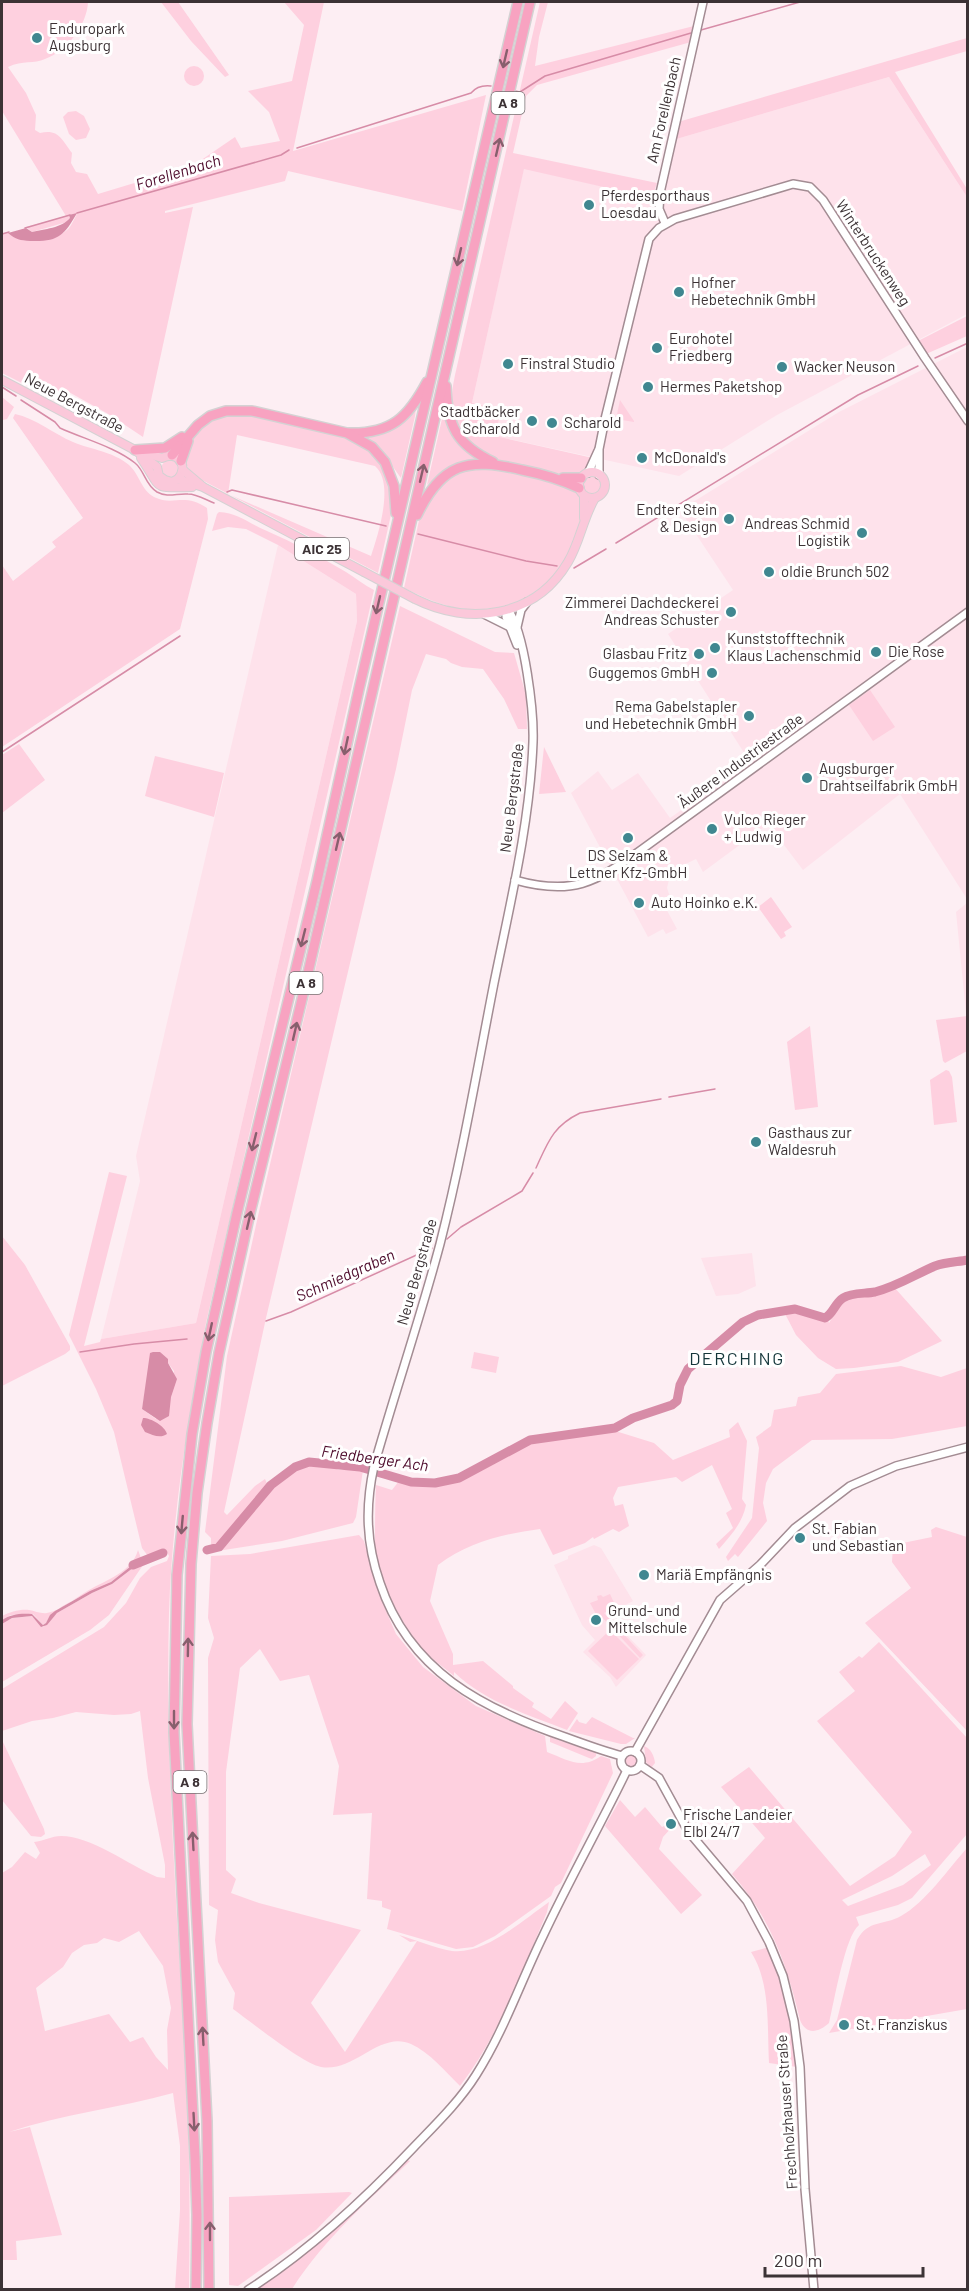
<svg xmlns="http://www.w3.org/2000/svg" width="969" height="2291" font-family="Barlow,sans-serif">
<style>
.built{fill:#fee2eb}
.green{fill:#fed0df;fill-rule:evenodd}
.water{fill:#d78ca7}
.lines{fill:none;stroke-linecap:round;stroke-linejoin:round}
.stream{stroke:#d78ca7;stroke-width:1.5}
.river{stroke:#d78ca7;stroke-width:9}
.secondary-casing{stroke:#a38c93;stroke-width:10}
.primary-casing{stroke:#d4d2d3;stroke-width:10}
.highway-casing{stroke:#d4d2d3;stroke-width:12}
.secondary{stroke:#fff;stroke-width:7}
.primary{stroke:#fbc8da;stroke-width:8}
.highway{stroke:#f8a3c1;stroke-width:9}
.primary-bridge-casing{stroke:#d4d2d3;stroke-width:10;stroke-linecap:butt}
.primary-bridge{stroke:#fbc8da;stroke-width:8}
.oneway{stroke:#875f6d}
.poi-dot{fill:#408790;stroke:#fff;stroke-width:2}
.labels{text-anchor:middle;stroke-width:6;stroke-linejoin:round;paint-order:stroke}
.shield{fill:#fff;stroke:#767072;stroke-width:1.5}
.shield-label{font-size:14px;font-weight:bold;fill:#3c3235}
.poi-label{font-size:15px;fill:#3c3235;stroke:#fff;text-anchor:start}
.street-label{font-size:15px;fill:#3c3235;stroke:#fff}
.water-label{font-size:16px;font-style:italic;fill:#4d0a2b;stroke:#fff}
.quarter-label{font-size:18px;letter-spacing:1.5px;fill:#14363a;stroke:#fff}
</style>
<rect width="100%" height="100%" fill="#fdeef3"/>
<g class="built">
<path d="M889,77L967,197V314L777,415L679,476L495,436L472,403L524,168L652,198L663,193L673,140Z"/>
<path d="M967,347V899L900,794L803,870L768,824L703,872L696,859L671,871L667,888L670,897L663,903L677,929L666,934L663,929L648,937L571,793L598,771L612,790L638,773L670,818L750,762L668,634L733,590L680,510L839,412Z"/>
<path d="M278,545L356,594L357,621L196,1323L101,1339L140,1181L136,1156Z"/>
<path d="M967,903V1023L956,912Z"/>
<path d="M752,1253L756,1286L738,1294L716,1296L701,1258Z"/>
<path d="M594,1545L601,1548L633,1601L607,1615L646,1655L616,1687L610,1677L583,1652L595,1640L582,1625L554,1565L568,1559V1556Z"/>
</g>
<g class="green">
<path d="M2,2H88C87,25 67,51 45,59C34,64 23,60 8,67L26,93L36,115L35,130L40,133C59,129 61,139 72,153L71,163L76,172L87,174L98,194L194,165L235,137L241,148L280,141L269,112L248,91L292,81L304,25L284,2H324L293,151L486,95L462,211L288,171L285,181L165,211V213L193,207L143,437L110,415L67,391L63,392L118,427V431L115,430L2,373V234L8,232C21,246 53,242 67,230C71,227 74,219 77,214L67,222L32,232L26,227L66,216L2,111Z"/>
<path d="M161,2H178L229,75L225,77L191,41Z"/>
<path d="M540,2H548L539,37L535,66L694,26L691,42L537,85L526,96L513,153L657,183L652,198L524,169L472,403L501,410L495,436L593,458C590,463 588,470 583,473C570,479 511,466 496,460C489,458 466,443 462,437C447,419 451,395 455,375Z"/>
<path d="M967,38V51L895,72L967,189V197L889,77L673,140L678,122Z"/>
<circle cx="194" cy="76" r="10"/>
<path d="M76,111L84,116L90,129L86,138L76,140L69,134L63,117L68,112Z"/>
<path d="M967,316V336L926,354L918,341Z"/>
<path d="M2,397L14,407L7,419L3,420L2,423Z"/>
<path d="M620,400L634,421V422L616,419Z"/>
<path d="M416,407L415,416L401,478L383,453L362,437Z"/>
<path d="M444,410C450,430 462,448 480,460L443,472L427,485Z"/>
<path d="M15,414C35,418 54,434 73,442C92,450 112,451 129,465C140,475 141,490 154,497C174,507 183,492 207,508L208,519L180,629L2,747V565L13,581L56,547L52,542L83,518L13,418Z"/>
<path d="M241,414L355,439L381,460L389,475L392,510L378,573L198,478C194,475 190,471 188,468C178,449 198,428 213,420C222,415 232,415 241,414ZM237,435L375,466C395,483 378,535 371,556L228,494Z"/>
<circle cx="170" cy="469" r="9"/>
<path d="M493,467C511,471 564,479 576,491C594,510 568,563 552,578C538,591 520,603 501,607C460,614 439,605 404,588L420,516L429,494L459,470Z"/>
<circle cx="592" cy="486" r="10"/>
<path d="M219,512C238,513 250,524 267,531C294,543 321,557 346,572C356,578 364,585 374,590L206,1323C188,1419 172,1516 169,1613C165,1767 178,1921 186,2075C190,2147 190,2218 189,2289H175L180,2210V2146L173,2093C119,2108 62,2114 9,2132L30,2127L62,2235L16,2241L17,2260H2V1873L12,1867L25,1852L36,1859L40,1853L34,1842C43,1841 52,1836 61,1836C91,1836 129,1865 157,1877L165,1878V1865L148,1778L140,1711L131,1714L114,1715L76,1712L53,1718L32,1721L2,1731V1689L104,1627L126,1603L140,1578L151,1567L167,1561L169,1556L166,1550L148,1556L142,1548L114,1432L96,1389L69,1335L109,1172L127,1176L84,1346L100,1342L101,1339L196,1323L357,621L356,594L278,545L246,529L228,527L212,531L217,514ZM168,1363L174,1371L171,1397L156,1419L142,1409L148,1373V1369ZM139,1931L163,1966L171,2008L167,2030L168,2070L156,2057L143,2037L130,2042L109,2014L45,2031L36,1988L63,1967L72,1953L84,1945L97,1943L104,1938L119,1942Z"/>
<path d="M400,606L495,652L514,653L526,695L527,729H518L504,699L483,669L462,667L451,663L446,659L426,654L412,690L396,769L266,1318L224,1512L227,1515L255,1486L265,1479L270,1490L297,1470L310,1465L322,1464L339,1470H363L356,1517L353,1523L282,1541L211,1552V1538L205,1532L227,1356L258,1216Z"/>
<path d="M870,690L895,727L873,741L849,705Z"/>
<path d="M19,744L45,780L2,813V755Z"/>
<path d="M544,747L566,792L539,794Z"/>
<path d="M155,756L224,773L214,817L145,796Z"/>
<path d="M771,897L792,927L784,932L786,936L781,939L758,907Z"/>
<path d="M967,1016V1051L945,1063L943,1061L936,1020Z"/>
<path d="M810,1026L818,1107L795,1110L787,1042Z"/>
<path d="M946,1070L949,1071L952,1077L957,1122L934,1125L930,1080Z"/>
<path d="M2,1236L25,1265L70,1346V1350L65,1354L2,1386Z"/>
<path d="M894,1287L942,1341L898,1362L854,1368L836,1369L818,1358L796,1335L782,1308L796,1307L822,1315L827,1314L829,1323C834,1316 837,1308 842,1302C848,1295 883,1290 894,1287Z"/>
<path d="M474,1352L499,1357L496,1373L471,1368Z"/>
<path d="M901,1366L941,1377L967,1368V1426L892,1439L812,1440L773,1469L766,1483L763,1503L767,1521L738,1557L735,1554L728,1561L726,1557L752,1518L759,1448L756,1437L771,1426L774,1410L796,1406L798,1397L820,1393L836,1374Z"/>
<path d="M738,1422L747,1441L742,1499L746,1505C742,1524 731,1535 719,1549L716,1544L733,1528L726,1513L732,1509L712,1465L682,1482L676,1477L618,1487L613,1498L615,1506L623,1504L629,1526L619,1532L613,1529L594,1539L593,1537L585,1543L553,1555L540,1529C503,1534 469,1542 438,1565L430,1601L453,1654V1665L483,1661L513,1686V1688L534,1703L532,1707L551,1719L565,1701L578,1713L567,1730C527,1714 485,1702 454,1672V1676C444,1667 431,1659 422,1649C402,1624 376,1577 375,1545C375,1525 375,1505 376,1485L392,1490L399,1481L423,1486L461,1481L531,1442L609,1429L654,1443L673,1460L730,1437L729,1430Z"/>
<path d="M936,1527L967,1537V1731L865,1623L911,1588L892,1562L893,1545L932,1537L931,1530Z"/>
<path d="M359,1535L364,1541L381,1599L396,1634L423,1667L476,1706L545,1736L547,1752C568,1760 581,1770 601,1756L610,1759L613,1773L561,1883L555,1887L551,1896L495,1936L473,1947L456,1949L387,1929L391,1910L382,1907V1901L367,1899L372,1813L333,1815L339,1766L309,1675L280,1681L260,1649L240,1668L226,1772V1870L236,1879L231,1893L259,1903L361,1930L311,2003L345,2052L417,1941L410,1942L399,1935C416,1940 435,1948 452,1951C485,1955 523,1920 549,1902L547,1912C522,1971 500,2034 460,2086C446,2072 429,2052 411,2044C380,2030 354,2073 321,2067C302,2063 251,2022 233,2009L235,1993L218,1962L215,1940L218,1910L209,1905L208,1658L214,1638L208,1618L211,1556L250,1554Z"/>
<path d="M138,1550L141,1558C131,1565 122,1574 112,1581C93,1594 56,1602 46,1623L43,1625L33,1614L11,1615L2,1620V1616C10,1612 20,1609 29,1610C35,1611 41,1614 47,1613C62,1610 76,1597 89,1590C106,1580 132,1572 138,1550Z"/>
<path d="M142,1561L143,1565L109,1615L90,1630L2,1682V1624L12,1618L32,1616L43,1627L57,1613L92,1593L112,1584Z"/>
<path d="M610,1594L616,1607L604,1613L643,1655L640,1658L600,1615L597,1616L590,1603L598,1600L597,1596L601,1595L603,1597Z"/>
<path d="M610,1630L639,1659L617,1680L588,1651Z"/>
<path d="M879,1642L967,1738V1834L912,1898L898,1905L856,1917L859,1925C845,1936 834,2002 829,2023C818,2033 806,2035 800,2020C787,1964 770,1917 732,1874L765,1838L721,1787L749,1767L850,1886L895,1856L912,1832L817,1721L855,1691L839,1672L859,1656L862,1658ZM925,1854L931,1865L903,1885L848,1906L842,1900L892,1876Z"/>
<path d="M592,1717L633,1738H635L626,1744H621L569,1731L577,1719L579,1722L586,1724Z"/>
<path d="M550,1737L596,1753V1756L592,1759L589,1758L555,1744L550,1742Z"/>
<path d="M2,1740L44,1829L45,1834L41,1837L31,1836L2,1800Z"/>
<path d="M644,1746C651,1749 654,1755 655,1763L651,1768L646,1762Z"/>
<circle cx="631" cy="1760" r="7"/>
<path d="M620,1800L635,1817L645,1807L662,1827L668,1824L672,1827L663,1837L659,1849L702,1895L681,1914L605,1826Z"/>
<path d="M967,1848V2009L829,2033L837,2020L857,1940C869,1919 883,1926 901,1916C925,1903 949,1868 967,1848Z"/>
<path d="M769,1947L785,1996L797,2067L769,2063C767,2027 771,1983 751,1952Z"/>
<path d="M407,2160L410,2161C368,2201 324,2239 292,2289L254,2290C310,2254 359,2207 407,2160Z"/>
<path d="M349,2192L352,2193L316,2230L238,2286L229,2285V2197Z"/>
</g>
<g class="water">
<path d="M77,213C64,236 58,242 30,241C20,240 16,240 8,233L26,228L32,232C44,229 62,228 70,218L69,215Z"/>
<path d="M153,1352H160L168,1359V1363L177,1379L171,1397L169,1416L160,1421L142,1409L150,1353Z"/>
<path d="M143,1418C151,1418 165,1426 167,1434C160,1439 153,1435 145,1432L141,1425Z"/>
<path d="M141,1558L142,1561L112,1584L92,1593L57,1613L47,1625L41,1627L32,1616L12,1618L2,1624V1620C11,1614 21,1613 32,1614L43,1625L46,1623L50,1615L55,1611L90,1591L111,1582Z"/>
</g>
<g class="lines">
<g class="stream">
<path d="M701,30L800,2"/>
<path d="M515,91L520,92L545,76L691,33"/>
<path d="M297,148L471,93C476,87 482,85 491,86"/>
<path d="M77,213L281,155L289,150"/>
<path d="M25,228L70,215"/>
<path d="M2,234L9,232"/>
<path d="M935,358L968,343"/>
<path d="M2,387L16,396"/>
<path d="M21,400L55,422L60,428C84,439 115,447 135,463C145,471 145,485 157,492C168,498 177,493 188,494C197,494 206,500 214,503"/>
<path d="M227,492L232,490L386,526"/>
<path d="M418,534L526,561L557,566"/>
<path d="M616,543L858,395L918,366"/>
<path d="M574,568L606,549"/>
<path d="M2,752L180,636"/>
<path d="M669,1097L715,1089"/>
<path d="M536,1168C548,1142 553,1126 580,1113L661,1099"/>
<path d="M447,1239L461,1227L522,1191L533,1173"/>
<path d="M266,1321L291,1312L432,1248"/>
<path d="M80,1352L134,1344L187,1339"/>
</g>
<g class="river">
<path d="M207,1550L219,1547L271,1485L295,1467L309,1462L360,1467L411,1482L435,1483L459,1478L530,1440L615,1428L633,1418L672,1405L677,1401L680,1385L688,1369L743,1322L758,1315L795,1309L825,1318C833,1314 835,1303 843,1298C852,1292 865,1294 875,1292C898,1286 914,1275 935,1266C946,1262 957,1262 968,1260"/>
<path d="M133,1565L163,1553"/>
</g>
<g class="secondary-casing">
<g id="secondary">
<path d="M665,223L659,209L660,193L703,2"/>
<path d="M588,473L598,451"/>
<path d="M599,475V449L605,419L649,239L659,228L675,219L793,184L810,187L823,200L925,358L968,421"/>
<path d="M508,610C525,632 534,713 533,742C530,823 510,904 494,983C477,1070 462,1158 440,1244C420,1319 395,1392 374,1466C365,1507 366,1543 380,1583C409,1671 483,1709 565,1737C584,1744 603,1751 622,1756"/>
<path d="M508,610L506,617L517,645"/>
<path d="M484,614L510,627"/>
<path d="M517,627L521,610L527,602"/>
<path d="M515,880C572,896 595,883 641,850L968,612"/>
<circle cx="631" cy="1761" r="10"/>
<path d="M635,1752L720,1600L760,1565L795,1528L850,1486L896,1466L968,1447"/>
<path d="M640,1765L659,1778L688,1831L747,1901L769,1942L783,1976L794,2021L800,2067L805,2189L814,2290"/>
<path d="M248,2290C310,2250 363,2201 413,2148C435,2125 459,2102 476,2075C504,2031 520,1983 543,1936C569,1880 600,1826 627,1770"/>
</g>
</g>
<g class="primary-casing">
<g id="primary">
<path d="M2,380L135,450L162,458C178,450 189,466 178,479"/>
<path d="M135,450L157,467L159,476L165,480L172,482L178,479L203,487L364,572"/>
<path d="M141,458C163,490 151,488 192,487"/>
<path d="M183,470L202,486"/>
<circle cx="592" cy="485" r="13"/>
<path d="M584,518V496"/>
<path d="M415,599C469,626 535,618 568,562C580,542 583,518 595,498"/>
</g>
</g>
<g class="highway-casing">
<g id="highway">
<path d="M446,386C447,426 457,445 493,462"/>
<path d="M349,433C391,434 408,418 427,382"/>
<path d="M135,450L165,448L182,437"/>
<path d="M172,455L198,425L210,416L226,411H252L347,433L372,447L385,462L394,486L396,513"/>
<path d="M181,461L188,441"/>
<path d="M563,478H581"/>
<path d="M417,515C442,463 467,457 522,470C542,474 560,479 579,488"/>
<path d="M196,2290L197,2215L195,2157L174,1732L177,1575L192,1434L206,1352L237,1213L317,881L359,689L518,2"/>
<path d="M209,2290L207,2121L187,1724L191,1564L197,1493L207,1423L219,1353L250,1213L302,999L530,2"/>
</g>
</g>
<use href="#secondary" class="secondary"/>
<use href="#primary" class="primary"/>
<use href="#highway" class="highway"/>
<g class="primary-bridge-casing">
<path id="primary-bridge" d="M364,572L415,599"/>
</g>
<use href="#primary-bridge" class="primary-bridge"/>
</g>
<defs><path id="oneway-shaft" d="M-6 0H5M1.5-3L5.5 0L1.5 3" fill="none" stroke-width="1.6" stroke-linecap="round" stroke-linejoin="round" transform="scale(1.5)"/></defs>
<g class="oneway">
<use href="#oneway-shaft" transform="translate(505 59) rotate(103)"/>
<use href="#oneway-shaft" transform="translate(498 147) rotate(-77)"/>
<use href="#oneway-shaft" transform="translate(459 257) rotate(103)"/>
<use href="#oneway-shaft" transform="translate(422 473) rotate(-77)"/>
<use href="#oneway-shaft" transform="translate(378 605) rotate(103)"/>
<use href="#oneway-shaft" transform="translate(346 746) rotate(102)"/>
<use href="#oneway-shaft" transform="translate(338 841) rotate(-77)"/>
<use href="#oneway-shaft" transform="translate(303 938) rotate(104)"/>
<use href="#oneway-shaft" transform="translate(295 1031) rotate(-77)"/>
<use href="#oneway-shaft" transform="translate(254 1142) rotate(104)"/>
<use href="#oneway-shaft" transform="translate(249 1220) rotate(-77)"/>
<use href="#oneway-shaft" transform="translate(210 1332) rotate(102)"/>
<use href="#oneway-shaft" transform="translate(182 1525) rotate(95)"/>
<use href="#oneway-shaft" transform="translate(188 1647) rotate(-89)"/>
<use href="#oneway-shaft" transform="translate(174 1720) rotate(90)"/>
<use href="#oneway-shaft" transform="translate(193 1841) rotate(-93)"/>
<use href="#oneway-shaft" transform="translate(203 2036) rotate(-93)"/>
<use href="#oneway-shaft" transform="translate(194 2122) rotate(87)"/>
<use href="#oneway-shaft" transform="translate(210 2231) rotate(-90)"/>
</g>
<g class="poi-dot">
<circle cx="37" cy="38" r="6"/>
<circle cx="589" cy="205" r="6"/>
<circle cx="679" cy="292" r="6"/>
<circle cx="657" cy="348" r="6"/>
<circle cx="508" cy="364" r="6"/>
<circle cx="782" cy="367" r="6"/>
<circle cx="648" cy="387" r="6"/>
<circle cx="532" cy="421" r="6"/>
<circle cx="552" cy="423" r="6"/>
<circle cx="642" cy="458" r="6"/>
<circle cx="729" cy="519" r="6"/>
<circle cx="862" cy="533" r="6"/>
<circle cx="769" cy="572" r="6"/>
<circle cx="731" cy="612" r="6"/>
<circle cx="715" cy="648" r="6"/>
<circle cx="876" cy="652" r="6"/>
<circle cx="699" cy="654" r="6"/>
<circle cx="712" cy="673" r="6"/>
<circle cx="749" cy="716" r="6"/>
<circle cx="807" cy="778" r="6"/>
<circle cx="712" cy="829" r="6"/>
<circle cx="628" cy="838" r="6"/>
<circle cx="639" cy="903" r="6"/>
<circle cx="756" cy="1142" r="6"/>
<circle cx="800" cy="1538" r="6"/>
<circle cx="644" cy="1575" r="6"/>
<circle cx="596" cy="1620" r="6"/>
<circle cx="671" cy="1824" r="6"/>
<circle cx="844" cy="2025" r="6"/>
</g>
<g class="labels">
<g class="shield">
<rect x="491.5" y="92" width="33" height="22" rx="4.5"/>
<rect x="295" y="538" width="54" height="22" rx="4.5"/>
<rect x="289.5" y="972" width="33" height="22" rx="4.5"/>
<rect x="173.5" y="1771" width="33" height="22" rx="4.5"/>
</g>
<g class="shield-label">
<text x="508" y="108">A 8</text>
<text x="322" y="554">AIC 25</text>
<text x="306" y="988">A 8</text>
<text x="190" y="1787">A 8</text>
</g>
<g class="poi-label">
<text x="49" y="34">Enduropark<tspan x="49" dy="17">Augsburg</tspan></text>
<text x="601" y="201">Pferdesporthaus<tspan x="601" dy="17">Loesdau</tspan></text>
<text x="691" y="288">Hofner<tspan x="691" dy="17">Hebetechnik GmbH</tspan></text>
<text x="669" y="344">Eurohotel<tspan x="669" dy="17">Friedberg</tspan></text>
<text x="520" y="369">Finstral Studio</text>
<text x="794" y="372">Wacker Neuson</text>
<text x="660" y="392">Hermes Paketshop</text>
<text x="520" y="417" text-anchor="end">Stadtbäcker<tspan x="520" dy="17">Scharold</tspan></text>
<text x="564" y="428">Scharold</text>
<text x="654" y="463">McDonald's</text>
<text x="717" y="515" text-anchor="end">Endter Stein<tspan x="717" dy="17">&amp; Design</tspan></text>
<text x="850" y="529" text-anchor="end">Andreas Schmid<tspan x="850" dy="17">Logistik</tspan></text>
<text x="781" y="577">oldie Brunch 502</text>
<text x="719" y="608" text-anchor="end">Zimmerei Dachdeckerei<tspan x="719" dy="17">Andreas Schuster</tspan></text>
<text x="727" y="644">Kunststofftechnik<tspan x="727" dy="17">Klaus Lachenschmid</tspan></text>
<text x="888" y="657">Die Rose</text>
<text x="687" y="659" text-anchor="end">Glasbau Fritz</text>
<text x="700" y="678" text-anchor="end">Guggemos GmbH</text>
<text x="737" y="712" text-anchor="end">Rema Gabelstapler<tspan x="737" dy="17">und Hebetechnik GmbH</tspan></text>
<text x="819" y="774">Augsburger<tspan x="819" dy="17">Drahtseilfabrik GmbH</tspan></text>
<text x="724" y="825">Vulco Rieger<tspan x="724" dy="17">+ Ludwig</tspan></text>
<text x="628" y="861" text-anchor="middle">DS Selzam &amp;<tspan x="628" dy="17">Lettner Kfz-GmbH</tspan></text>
<text x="651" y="908">Auto Hoinko e.K.</text>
<text x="768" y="1138">Gasthaus zur<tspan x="768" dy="17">Waldesruh</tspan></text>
<text x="812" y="1534">St. Fabian<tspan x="812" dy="17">und Sebastian</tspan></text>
<text x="656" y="1580">Mariä Empfängnis</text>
<text x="608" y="1616">Grund- und<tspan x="608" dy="17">Mittelschule</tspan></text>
<text x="683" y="1820">Frische Landeier<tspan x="683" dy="17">Elbl 24/7</tspan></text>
<text x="856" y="2030">St. Franziskus</text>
</g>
<g class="street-label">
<text transform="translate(664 110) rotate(-77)" y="5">Am Forellenbach</text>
<text transform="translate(873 253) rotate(57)" y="5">Winterbruckenweg</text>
<text transform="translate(74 403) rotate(28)" y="5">Neue Bergstraße</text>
<text transform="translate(741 761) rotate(-36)" y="5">Äußere Industriestraße</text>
<text transform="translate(512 798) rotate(-83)" y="5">Neue Bergstraße</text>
<text transform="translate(417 1272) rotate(-74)" y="5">Neue Bergstraße</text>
<text transform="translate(787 2112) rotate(-94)" y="5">Frechholzhauser Straße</text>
</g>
<g class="water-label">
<text transform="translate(178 172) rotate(-17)" y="6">Forellenbach</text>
<text transform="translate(345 1275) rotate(-24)" y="6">Schmiedgraben</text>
<text transform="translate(375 1458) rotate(8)" y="6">Friedberger Ach</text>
</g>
<g class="quarter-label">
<text x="737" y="1365">DERCHING</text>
</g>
</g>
<rect width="969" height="2291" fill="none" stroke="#3c3235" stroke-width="6"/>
<path d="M765 2267v9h158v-9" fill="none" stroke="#3c3235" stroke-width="3"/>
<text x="774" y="2267" font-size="18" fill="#3c3235" stroke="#ffffff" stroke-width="4.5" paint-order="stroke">200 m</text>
</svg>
